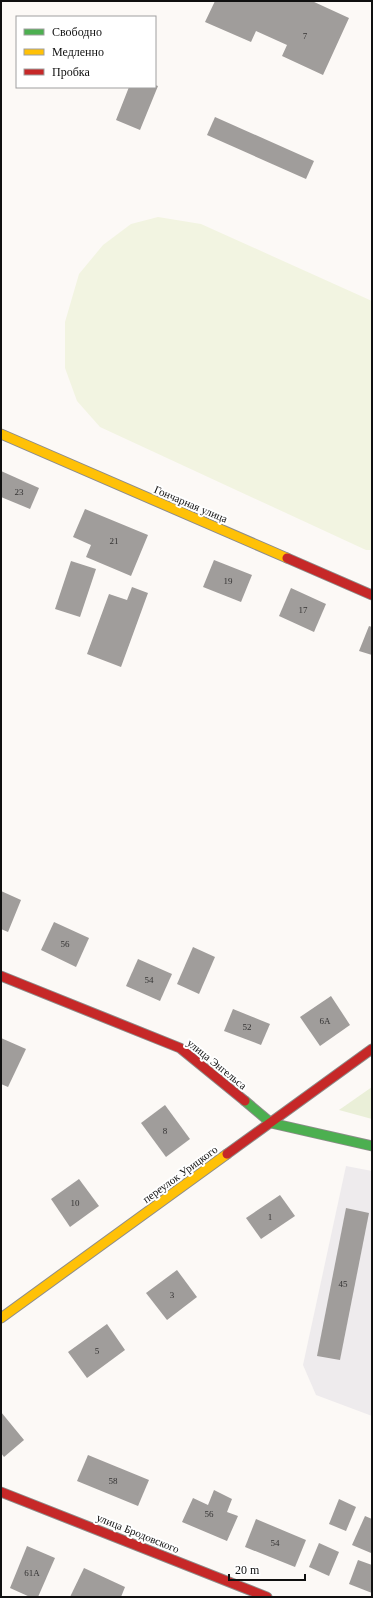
<svg xmlns="http://www.w3.org/2000/svg" width="373" height="1598" font-family="'Times New Roman',serif">
<style>
.industrial{fill:#eeebed}
.green{fill:#eaefd8}
.pitch{fill:#f2f4e1}
.building{fill:#a09d9b}
.lines{fill:none;stroke-linecap:round;stroke-linejoin:round}
.fast-casing{stroke:#8d8c8a;stroke-width:11}
.slow-casing{stroke:#8d8c8a;stroke-width:11}
.jam-casing{stroke:#8d8c8a;stroke-width:11}
.fast{stroke:#4caf50;stroke-width:9}
.slow{stroke:#ffc107;stroke-width:9}
.jam{stroke:#c62828;stroke-width:9}
.labels{text-anchor:middle;stroke-width:4;stroke-linejoin:round;paint-order:stroke}
.number-label{font-size:9px;fill:#343333}
.street-label{font-size:11px;fill:#101010;stroke:#fff}
</style>
<rect width="100%" height="100%" fill="#fcf9f6"/>
<path class="industrial" d="M346,1166L372,1171V1416L316,1395L303,1365Z"/>
<path class="green" d="M372,1087V1119L339,1110Z"/>
<path class="pitch" d="M158,217L201,224L372,301V550H366L100,427L77,401L65,368V322L79,274L103,245L131,224Z"/>
<g class="building">
<path d="M215,1H312L349,18L323,75L282,56L287,45L256,31L251,42L205,22Z"/>
<path d="M155,85L158,86L140,130L116,120L129,87H155Z"/>
<path d="M215,117L314,161L306,179L207,135Z"/>
<path d="M1,471L39,488L30,509L1,497Z"/>
<path d="M85,509L148,535L131,576L86,557L91,545L73,537Z"/>
<path d="M214,560L252,575L241,602L203,587Z"/>
<path d="M71,561L96,569L80,617L55,609Z"/>
<path d="M132,587L148,593L121,667L87,654L109,594L127,600Z"/>
<path d="M291,588L326,604L314,632L279,616Z"/>
<path d="M369,626L372,627V655L359,651Z"/>
<path d="M1,891L21,900L8,932L1,929Z"/>
<path d="M54,922L89,938L76,967L41,950Z"/>
<path d="M193,947L215,957L199,994L177,984Z"/>
<path d="M138,959L172,974L160,1001L126,986Z"/>
<path d="M331,996L350,1025L320,1046L300,1017Z"/>
<path d="M233,1009L270,1024L261,1045L224,1031Z"/>
<path d="M1,1038L26,1049L8,1087L1,1084Z"/>
<path d="M165,1105L190,1139L166,1157L141,1123Z"/>
<path d="M79,1179L99,1206L70,1227L51,1199Z"/>
<path d="M280,1195L295,1216L261,1239L246,1218Z"/>
<path d="M346,1208L369,1213L340,1360L317,1356Z"/>
<path d="M177,1270L197,1297L167,1320L146,1293Z"/>
<path d="M107,1324L125,1350L87,1378L68,1352Z"/>
<path d="M1,1412L24,1440L4,1457L1,1453Z"/>
<path d="M88,1455L149,1480L138,1506L77,1481Z"/>
<path d="M214,1490L232,1499L227,1512L238,1516L227,1541L182,1522L193,1498L208,1505Z"/>
<path d="M339,1499L356,1507L346,1531L329,1524Z"/>
<path d="M365,1516L372,1519L371,1553L352,1545Z"/>
<path d="M256,1519L306,1540L295,1567L245,1547Z"/>
<path d="M319,1543L339,1552L329,1576L309,1567Z"/>
<path d="M27,1546L55,1558L38,1597H30L10,1588Z"/>
<path d="M358,1560L372,1565V1593L349,1584Z"/>
<path d="M84,1568L125,1587L121,1597H70Z"/>
</g>
<g class="lines">
<g class="fast-casing">
<path id="fast" d="M245,1101L271,1123L372,1146"/>
</g>
<g class="slow-casing">
<g id="slow">
<path d="M1,434L287,558"/>
<path d="M1,1318L227,1154"/>
</g>
</g>
<g class="jam-casing">
<g id="jam">
<path d="M287,558L372,595"/>
<path d="M1,976L180,1048L245,1101"/>
<path d="M227,1154L372,1049"/>
<path d="M1,1492L267,1597"/>
</g>
</g>
<use href="#fast" class="fast"/>
<use href="#slow" class="slow"/>
<use href="#jam" class="jam"/>
</g>
<g class="labels">
<g class="number-label">
<text x="305" y="39">7</text>
<text x="19" y="495">23</text>
<text x="114" y="544">21</text>
<text x="228" y="584">19</text>
<text x="303" y="613">17</text>
<text x="65" y="947">56</text>
<text x="149" y="983">54</text>
<text x="325" y="1024">6А</text>
<text x="247" y="1030">52</text>
<text x="165" y="1134">8</text>
<text x="75" y="1206">10</text>
<text x="270" y="1220">1</text>
<text x="343" y="1287">45</text>
<text x="172" y="1298">3</text>
<text x="97" y="1354">5</text>
<text x="113" y="1484">58</text>
<text x="209" y="1517">56</text>
<text x="275" y="1546">54</text>
<text x="32" y="1576">61А</text>
</g>
<g class="street-label">
<text transform="translate(191 504) rotate(23)" y="4">Гончарная улица</text>
<text transform="translate(217 1064) rotate(39)" y="4">улица Энгельса</text>
<text transform="translate(180 1174) rotate(-36)" y="4">переулок Урицкого</text>
<text transform="translate(138 1533) rotate(22)" y="4">улица Бродовского</text>
</g>
</g>
<rect width="373" height="1598" fill="none" stroke="#101010" stroke-width="4"/>
<rect x="16" y="16" width="140" height="72" fill="#ffffff" stroke="#9f9f9f"/>
<rect x="24" y="29" width="20" height="6" fill="#4caf50" stroke="#9f9f9f"/>
<text x="52" y="36" font-size="12" fill="#101010">Свободно</text>
<rect x="24" y="49" width="20" height="6" fill="#ffc107" stroke="#9f9f9f"/>
<text x="52" y="56" font-size="12" fill="#101010">Медленно</text>
<rect x="24" y="69" width="20" height="6" fill="#c62828" stroke="#9f9f9f"/>
<text x="52" y="76" font-size="12" fill="#101010">Пробка</text>
<path d="M229 1574v6h76v-6" fill="none" stroke="#101010" stroke-width="2"/>
<text x="235" y="1574" font-size="12" fill="#101010" stroke="#ffffff" stroke-width="3" paint-order="stroke">20 m</text>
</svg>
